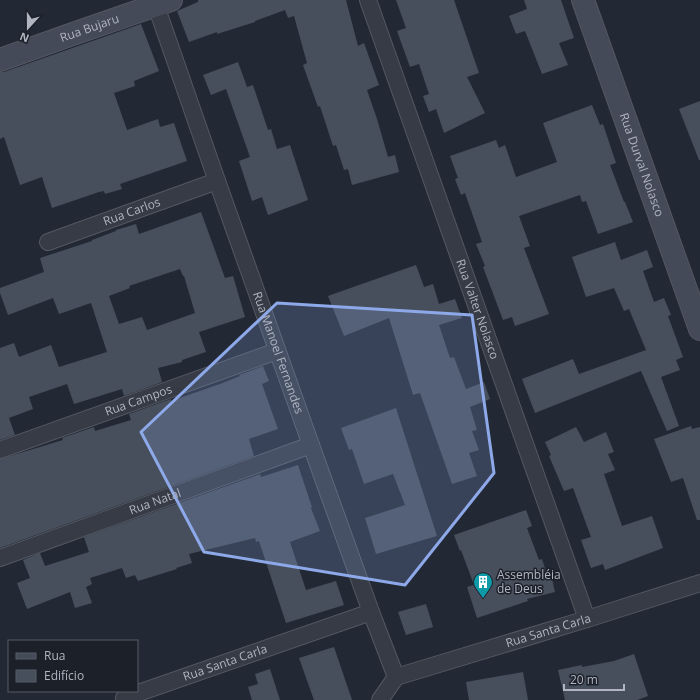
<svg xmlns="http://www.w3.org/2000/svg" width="700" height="700" font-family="'Open Sans',sans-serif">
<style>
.building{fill:#484f5c;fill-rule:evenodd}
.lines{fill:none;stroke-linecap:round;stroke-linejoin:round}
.street-casing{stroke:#535863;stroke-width:18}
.secondary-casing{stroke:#535863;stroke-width:24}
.street{stroke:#363b45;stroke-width:16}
.secondary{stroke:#444a57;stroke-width:22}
.marked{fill:#8ea9e9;fill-opacity:0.2;stroke:#8ea9e9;stroke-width:3;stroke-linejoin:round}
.labels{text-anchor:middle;stroke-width:3;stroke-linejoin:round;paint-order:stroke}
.street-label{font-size:12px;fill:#b0b5c1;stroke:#1b2029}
.poi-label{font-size:12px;fill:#b0b5c1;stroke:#1b2029;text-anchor:start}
</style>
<rect width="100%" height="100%" fill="#232934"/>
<g class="building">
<path d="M198,0H346L358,46L364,43L379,85L367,90L377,119L388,157L395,155L399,172L352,185L348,169L344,170L336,145L333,146L320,106L318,107L303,65L307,63L294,16L288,18L285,10L255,21V22L217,34V32L189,42L177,11L198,2Z"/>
<path d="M396,0H454L479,73L467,77L485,113L444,133L436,109L429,112L423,96L429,94L419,64L410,67L397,31L406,28Z"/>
<path d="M524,0H561L574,38L559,43L568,65L542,74L525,31L516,34L509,16L527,9Z"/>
<path d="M141,24L159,71L134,81L135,86L114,93L127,130L158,119L160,127L174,123L187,161L120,184L122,189L105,194L104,191L99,192L52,208L42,177L20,185L4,137L0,139V72H4Z"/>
<path d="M238,62L247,87L253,85L268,130L271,129L277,149L290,145L308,200L268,215L262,197L252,201L239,161L250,157L226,89L211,95L203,75Z"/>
<path d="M700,101V160H699L679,109Z"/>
<path d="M592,105L600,125L603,124L616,163L610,165L624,202H625L633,222L598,234L586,201L582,202L580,195L519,216L530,246L524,248L549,314L515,326L512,317L503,320L483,267L485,266L476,244L482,242L465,193L461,195L455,179L458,178L450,156L496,140L499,148L505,145L516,177L557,162L543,123Z"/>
<path d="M201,212L225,278L233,276L245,317L199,332L206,352L182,360V362L158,368L162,382L124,396L122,389L74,404L67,384L29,397L33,409L9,418L15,435L0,440V348L14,343L19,357L51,345L59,367L107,352L91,303L59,314L53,298L8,315L0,293V288L44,272L40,258L92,241V240L116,231V230L136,224L139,234ZM180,269L183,276H184L195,313L147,330L142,317L119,324L109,296L130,288L129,286Z"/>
<path d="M615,242L621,260L647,250L653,267L643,271L654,302L664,298L671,315L668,316L683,357L676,360L680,370L661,377L679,426L667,431L641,371L535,413L522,379L573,359L579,374L646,350L629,309L624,311L614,288L586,297L572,257Z"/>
<path d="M416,265L424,287L433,284L439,304L455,299L462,318L439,325L450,358L454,357L466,389L484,382L490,399L470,407L477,430L472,431L479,450L469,453L477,476L452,484L420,393L413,395L389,318L344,336L328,296L359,285Z"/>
<path d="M263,366L269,381L262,384L278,429L249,439L254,456L0,548V459L63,440L62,438L94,427L95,431L131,420L129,414L171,399V401L220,384L240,376L239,375Z"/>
<path d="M396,408L437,536L376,554L365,518L405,505L393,474L364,484L352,449L349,450L341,428Z"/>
<path d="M691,426L692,429L700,427V520H697L683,478L671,482L654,439Z"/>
<path d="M576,427L584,442L606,432L614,452L608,454L615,470L604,474L622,526L652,516L663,548L605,570L603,564L591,568L581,540L591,537L573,488L564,491L549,456L551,455L545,442Z"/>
<path d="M298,465L312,507L311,508L320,531L290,542L306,590L336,581L344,605L286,623L259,541L256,542L255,538L189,554L192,563L176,568L177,569L138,581L135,575L126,578L122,568L90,578L92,584L86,587L92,603L75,608L70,592L27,609L17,583L30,578L23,560L40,553L45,566L89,552L84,537L260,474L261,477Z"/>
<path d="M526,510L532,526L527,528L539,560L542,559L547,575L551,574L555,592L527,599L528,601L477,618L467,587L474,585L461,550L460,551L454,535Z"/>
<path d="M426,604L433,627L406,635L398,612Z"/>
<path d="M334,647L352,700H314L299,658Z"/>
<path d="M634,654L648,696L637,700H565L558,670L582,665V667L614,661Z"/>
<path d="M270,669L280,700H252L248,687L258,684L255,674Z"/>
<path d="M523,672L528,700H469L466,682Z"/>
</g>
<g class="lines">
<g class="street-casing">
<g id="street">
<path id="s1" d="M154,0L217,181L311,445L371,612L396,677L380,700"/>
<path id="s2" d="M368,0L587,619"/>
<path id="s3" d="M48,242L217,181"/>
<path id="s4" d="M0,450L277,351"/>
<path id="s5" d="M0,558L311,445"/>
<path id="s6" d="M396,677L587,619L700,583"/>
<path id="s7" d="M124,698L371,612"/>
</g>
</g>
<g class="secondary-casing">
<g id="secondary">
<path id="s8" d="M583,0L700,329"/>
<path id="s9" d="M0,60L67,36L171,0"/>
</g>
</g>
<use href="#street" class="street"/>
<use href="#secondary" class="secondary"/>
</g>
<path class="marked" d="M277,303L472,315L494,473L405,585L204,552L141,432Z"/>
<defs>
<g id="building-pin" transform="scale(1)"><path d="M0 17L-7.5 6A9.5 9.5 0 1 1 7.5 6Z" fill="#0f9aa8" stroke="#1b2029"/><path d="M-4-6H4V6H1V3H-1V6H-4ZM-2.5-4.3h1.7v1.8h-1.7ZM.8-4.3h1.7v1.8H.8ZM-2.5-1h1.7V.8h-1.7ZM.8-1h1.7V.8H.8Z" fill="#fff"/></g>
</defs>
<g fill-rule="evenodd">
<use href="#building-pin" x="483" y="582"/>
</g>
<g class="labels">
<g class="street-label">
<text dy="4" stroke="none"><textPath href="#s9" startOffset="95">Rua Bujaru</textPath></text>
<text dy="4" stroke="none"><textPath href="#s8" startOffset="175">Rua Durval Nolasco</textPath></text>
<text dy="4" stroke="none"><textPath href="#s3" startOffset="89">Rua Carlos</textPath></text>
<text dy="4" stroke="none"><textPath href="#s2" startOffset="328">Rua Valter Nolasco</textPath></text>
<text dy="4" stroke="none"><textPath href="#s1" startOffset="374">Rua Manoel Fernandes</textPath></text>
<text dy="4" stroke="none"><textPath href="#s4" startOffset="147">Rua Campos</textPath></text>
<text dy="4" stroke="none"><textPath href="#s5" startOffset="165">Rua Natal</textPath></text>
<text dy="4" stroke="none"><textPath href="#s6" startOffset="159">Rua Santa Carla</textPath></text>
<text dy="4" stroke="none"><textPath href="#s7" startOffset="107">Rua Santa Carla</textPath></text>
</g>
<g class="poi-label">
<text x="497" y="579">Assembléia<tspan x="497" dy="14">de Deus</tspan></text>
</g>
</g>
<rect x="8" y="640" width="130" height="52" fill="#1b2029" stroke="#575c66"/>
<rect x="16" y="653" width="20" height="6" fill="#444a57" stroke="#575c66"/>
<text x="44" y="660" font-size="12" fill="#b0b5c1">Rua</text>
<rect x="16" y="670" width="20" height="12" fill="#484f5c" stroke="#575c66"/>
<text x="44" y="680" font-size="12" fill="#b0b5c1">Edifício</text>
<g transform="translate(28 28) rotate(201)" stroke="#1b2029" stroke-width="3" paint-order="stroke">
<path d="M0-3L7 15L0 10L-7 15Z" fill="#b0b5c1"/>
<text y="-6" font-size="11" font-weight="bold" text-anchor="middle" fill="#b0b5c1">N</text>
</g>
<path d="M564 684v6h60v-6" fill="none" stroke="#b0b5c1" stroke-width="2"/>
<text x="570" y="684" font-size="12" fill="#b0b5c1" stroke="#1b2029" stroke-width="3" paint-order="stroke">20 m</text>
</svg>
